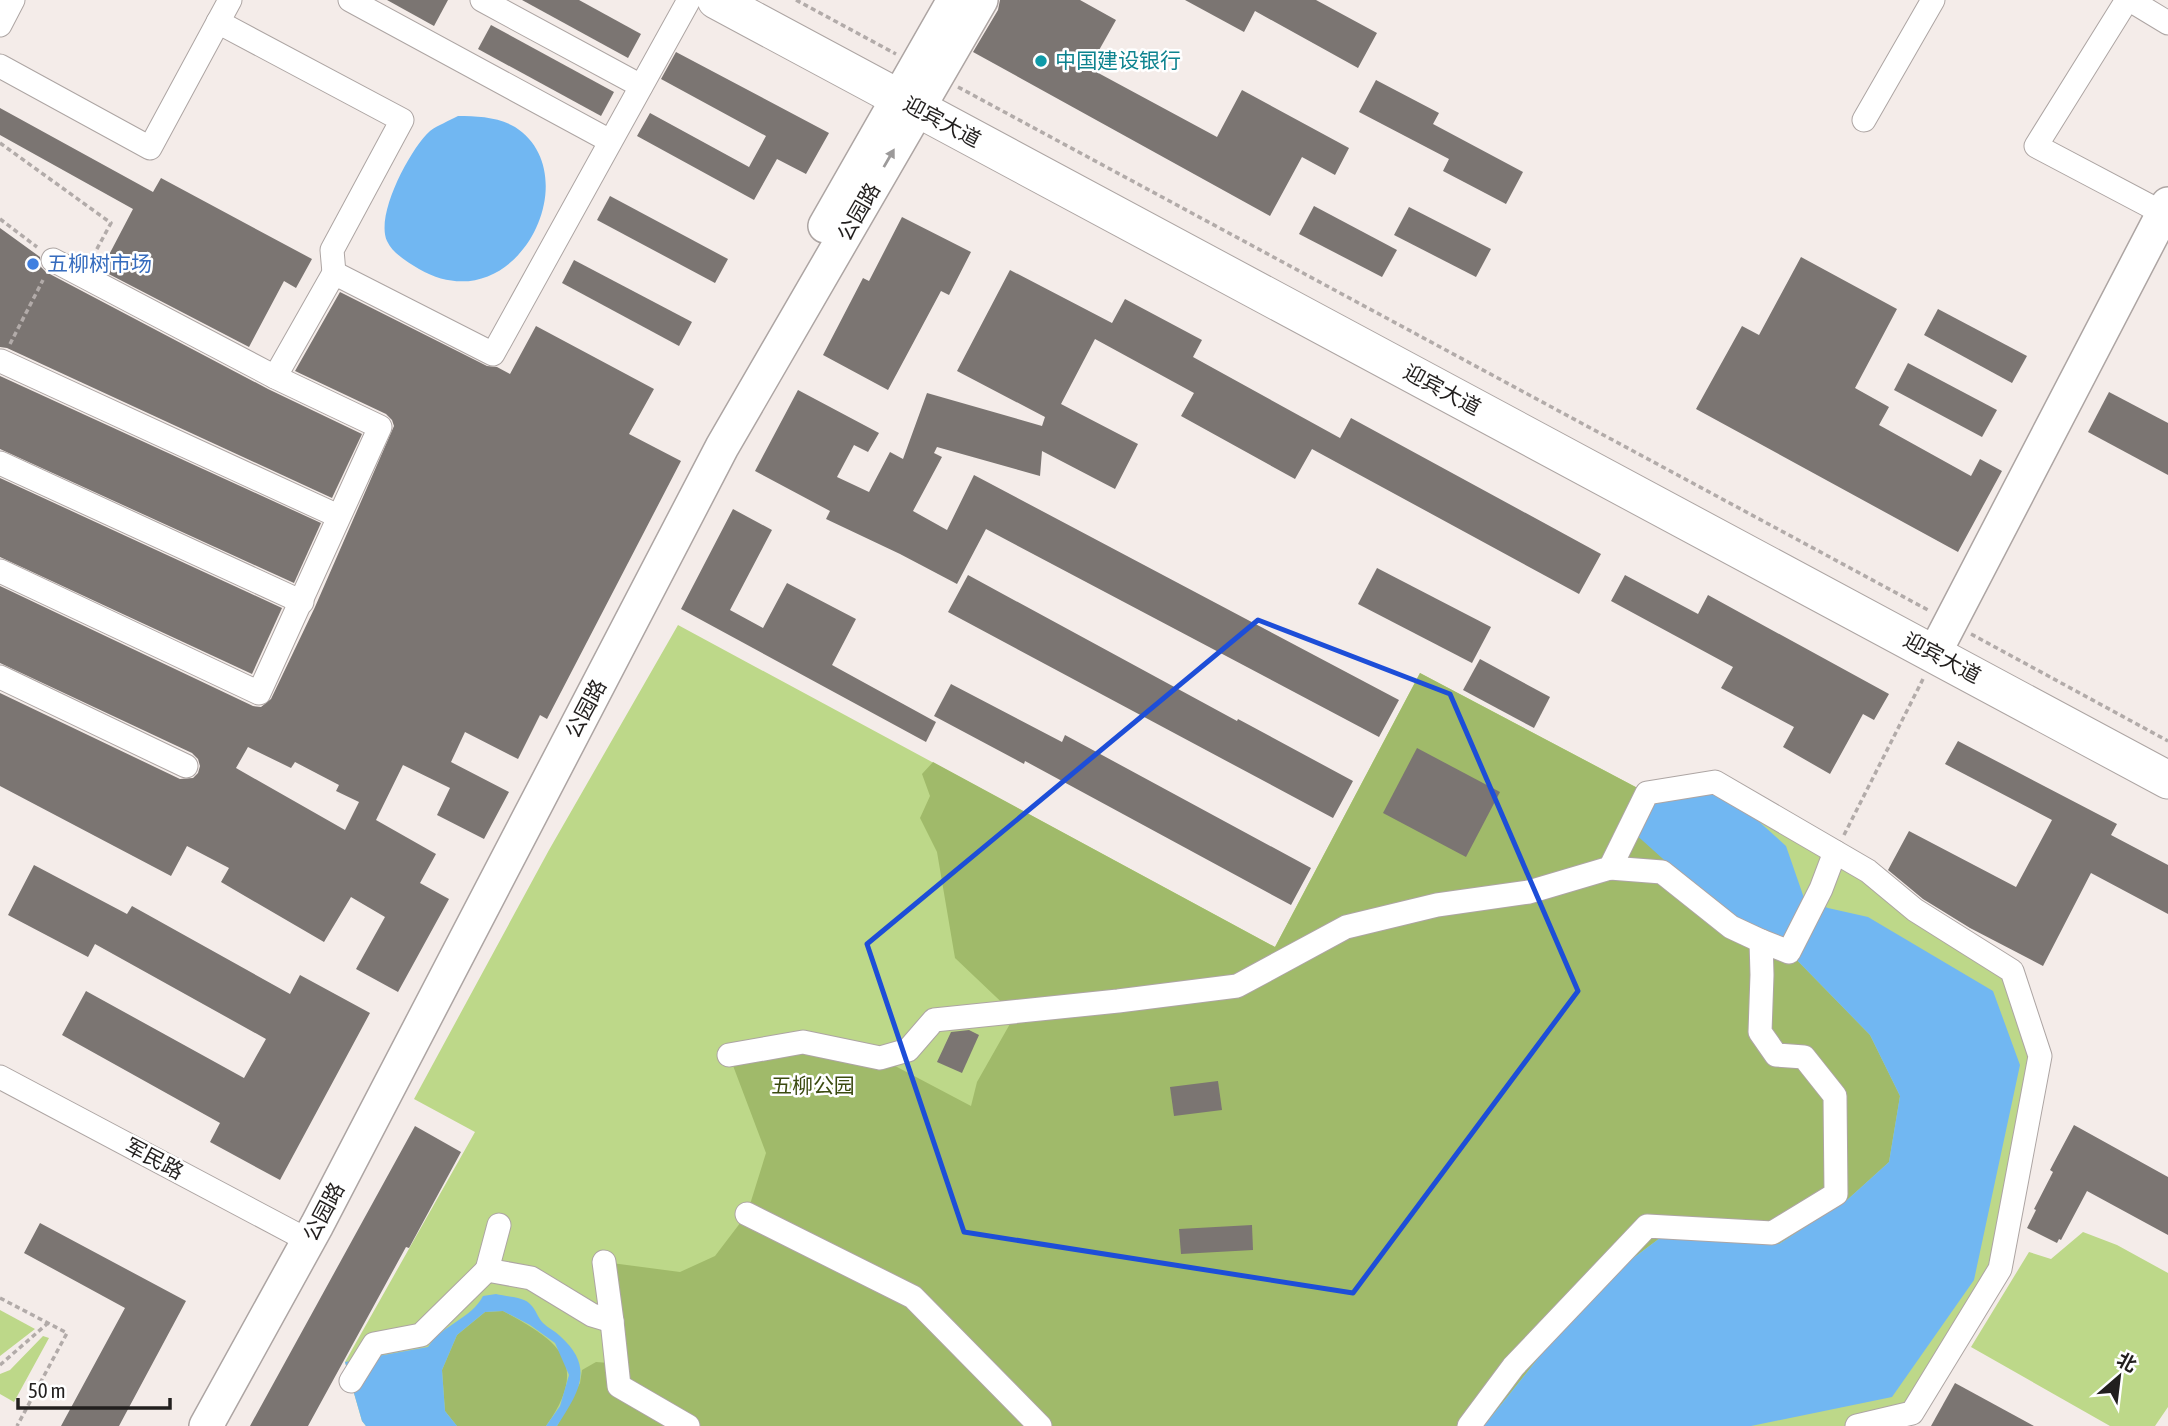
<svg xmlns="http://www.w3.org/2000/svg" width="2168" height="1426" font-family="'Asap Condensed','Noto Sans SC',sans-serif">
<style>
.green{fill:#bdd889}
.forest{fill:#a0ba6a}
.water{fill:#71b7f2}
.building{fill:#7b7572;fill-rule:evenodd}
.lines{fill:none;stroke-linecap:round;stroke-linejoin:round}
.street-casing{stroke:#ada5a3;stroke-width:25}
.secondary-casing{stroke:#ada5a3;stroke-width:36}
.primary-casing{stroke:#ada5a3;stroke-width:39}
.path{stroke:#b2aba9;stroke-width:3.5;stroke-dasharray:5 3.5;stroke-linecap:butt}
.street{stroke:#fff;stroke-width:23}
.secondary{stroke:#fff;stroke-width:33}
.primary{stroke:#fff;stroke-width:37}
.oneway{fill:#9c9a9a}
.marked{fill:none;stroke:#1d4ed8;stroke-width:5;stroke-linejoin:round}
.culture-dot{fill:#0f9aa8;stroke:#fff;stroke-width:2.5}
.shop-dot{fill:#3f7fe0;stroke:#fff;stroke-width:2.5}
.labels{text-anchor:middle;stroke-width:5;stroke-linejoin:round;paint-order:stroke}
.culture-label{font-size:21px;fill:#0d838f;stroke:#fff;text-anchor:start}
.street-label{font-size:21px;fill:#221f1e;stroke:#fff}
.shop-label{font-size:21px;fill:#366cbe;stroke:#fff;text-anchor:start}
.park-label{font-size:21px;fill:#3b4b10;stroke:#fff}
</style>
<rect width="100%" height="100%" fill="#f4ece9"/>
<g class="green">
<path d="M678,625L1275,947L1420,673L1647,793L1715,782L2012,971L2040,1056L2000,1269L1912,1413L1857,1426H366L362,1421L345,1362L475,1132L414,1099L549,850Z"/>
<path d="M2083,1232L2117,1245L2168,1273V1407L2155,1426H2110L1971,1347L2029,1252L2051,1259Z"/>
<path d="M0,1310L35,1329L0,1356Z"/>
<path d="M43,1336L49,1338L14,1402L0,1394V1374L10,1370Z"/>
</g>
<g class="forest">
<path d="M1420,673L1647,793L1789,952L1870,1035L1900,1096L1889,1162L1847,1200L1779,1244L1660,1238L1596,1286L1484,1426H557L580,1383L582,1370L596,1362L609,1363L604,1262L680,1272L715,1256L747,1214L766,1153L729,1055L803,1042L880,1058L971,1106L977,1082L1015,1015L955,958L937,852L920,818L930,796L922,774L933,762L1275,947Z"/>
<path d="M503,1311C560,1341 590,1364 546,1426H457L445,1411L442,1370L457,1335L485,1312Z"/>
</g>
<g class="water">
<path d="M458,116C477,116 498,117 515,127C590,175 516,325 419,269C408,262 393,254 387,241C375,215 410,149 430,131C438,125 449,121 458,116Z"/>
<path d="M1715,782L1786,846L1804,898L1828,908L1868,917L1993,991L2020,1065L1974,1280L1892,1397L1751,1426H1484L1596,1286L1660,1238L1779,1244L1847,1200L1889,1162L1900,1096L1870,1035L1789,952L1750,937L1633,832L1647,793Z"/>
<path d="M496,1294C507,1297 524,1296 531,1305C536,1310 538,1318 543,1323C548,1328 555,1331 560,1336C596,1368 578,1393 557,1426H546L560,1406L569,1375L555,1343L530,1325L503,1311L485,1312L457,1335L442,1370L445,1411L457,1426H366L362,1421L345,1362L428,1347C442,1325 472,1318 483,1296Z"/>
</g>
<g class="building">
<path d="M387,0H448L434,26Z"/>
<path d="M522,0H579L641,34L628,58Z"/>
<path d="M1000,0H1080L1116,20L1089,68L1217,137L1242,90L1349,148L1335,175L1302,157L1270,216L973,52L998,10Z"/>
<path d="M1185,0H1316L1377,33L1358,68L1255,11L1244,32Z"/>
<path d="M491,25L614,92L601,116L478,49Z"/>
<path d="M676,52L829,133L806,174L777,159L754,200L637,136L650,113L749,167L766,136L661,79Z"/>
<path d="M1376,80L1439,113L1433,124L1523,172L1506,204L1443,171L1449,159L1359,112Z"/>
<path d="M0,108L153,192L161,178L312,259L296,288L284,281L249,347L101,270L133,209L0,135Z"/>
<path d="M610,196L728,259L715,283L597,220Z"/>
<path d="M1314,206L1397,250L1382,277L1299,234Z"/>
<path d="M1409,207L1491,249L1476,277L1394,235Z"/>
<path d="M902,217L971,252L949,295L941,291L888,390L823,355L863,278L869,281Z"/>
<path d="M0,228L40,257L41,267L46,272L268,389L362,434L332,498L7,348L0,347Z"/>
<path d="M1801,257L1897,309L1855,388L1889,407L1879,425L1971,476L1980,459L2002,471L1958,552L1696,409L1742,326L1759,335Z"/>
<path d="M574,260L692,322L679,346L562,283Z"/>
<path d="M1010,270L1112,323L1125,299L1202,340L1193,357L1340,438L1351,418L1601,554L1579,594L1312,449L1295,479L1181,416L1194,393L1095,339L1061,404L1138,444L1115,489L1042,451L1040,476L937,447L934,453L942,457L913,511L947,530L974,475L1399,700L1379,737L986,529L957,584L900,554L826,519L830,511L755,471L798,390L879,433L868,452L854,445L837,477L869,492L890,452L903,459L927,393L1042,426L1045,417L957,371Z"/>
<path d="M340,292L487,366L497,367L510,374L536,326L654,389L629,434L681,461L547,719L540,715L518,759L465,732L451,762L509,792L484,839L437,815L450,788L403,765L376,820L436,854L420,883L449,899L398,992L356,969L385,917L351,897L324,942L221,882L229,868L187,846L171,876L0,786V693L180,779L193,778L198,773L200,766L198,759L192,753L0,663V586L253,706L261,707L271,699L315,607L394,426L392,420L386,414L295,371ZM248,747L291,768L295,762L339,785L336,791L359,802L345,830L236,768Z"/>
<path d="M1938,309L2027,356L2012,383L1924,335Z"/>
<path d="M1908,363L1997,410L1982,437L1894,390Z"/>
<path d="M0,376L321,523L294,583L0,449Z"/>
<path d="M2109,392L2168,423V475L2088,432Z"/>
<path d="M0,478L282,608L252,674L0,557Z"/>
<path d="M733,509L772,530L730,610L763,628L787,583L856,619L832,665L936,722L926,742L681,609Z"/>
<path d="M1377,568L1491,627L1472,663L1358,604Z"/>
<path d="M968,575L1237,721L1238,719L1353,781L1333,818L948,612Z"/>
<path d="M1625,575L1698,614L1708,595L1889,694L1874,720L1863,714L1830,774L1783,747L1794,727L1721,688L1733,667L1611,601Z"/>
<path d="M1480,659L1550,697L1534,728L1463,690Z"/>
<path d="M951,684L1062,742L1065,735L1311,868L1291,905L1025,761L1024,764L934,716Z"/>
<path d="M1958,741L2117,824L2111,835L2168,865V914L2091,873L2043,966L1970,928L1923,899L1888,870L1909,831L2016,887L2052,820L1945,764Z"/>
<path d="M1417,748L1500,792L1466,857L1383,813Z"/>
<path d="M34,865L127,914L132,906L290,994L300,975L370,1013L280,1180L210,1142L220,1123L62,1035L86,991L244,1078L266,1039L95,944L88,957L8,915Z"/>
<path d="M969,1030L979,1035L962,1073L937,1062L951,1032Z"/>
<path d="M1218,1081L1222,1110L1174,1116L1170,1087Z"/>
<path d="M2074,1125L2168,1177V1235L2087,1191L2061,1240L2059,1239L2057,1243L2027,1228L2036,1210L2034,1209L2053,1172L2050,1170Z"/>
<path d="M415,1126L461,1152L409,1248L406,1247L308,1426H250Z"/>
<path d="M40,1223L186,1301L119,1426H61L125,1308L24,1253Z"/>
<path d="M1252,1225L1253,1250L1181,1254L1179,1229Z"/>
<path d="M1955,1383L2034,1426H1931Z"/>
</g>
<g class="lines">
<g class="street-casing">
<g id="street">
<path d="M350,0L610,141"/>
<path d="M482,0L641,86"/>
<path d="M2127,0L2036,146L2163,213"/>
<path d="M2130,0L2168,23"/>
<path d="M218,22L402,120L332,250L334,273"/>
<path d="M0,25L13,0"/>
<path d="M0,66L150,148L230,0"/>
<path d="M1864,120L1933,0"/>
<path d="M53,260L275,377L334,273L493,354L689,0"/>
<path d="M1,361L338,516"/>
<path d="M0,463L302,602"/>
<path d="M0,571L259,693L380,427L275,377"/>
<path d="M0,677L186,766"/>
<path d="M1610,868L1662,872L1731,927L1761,941"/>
<path d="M729,1055L803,1042L880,1058L908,1050L934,1020L1118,1001L1237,986L1346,927L1437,905L1529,892L1610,868L1647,793L1715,782L1868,871L1915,910L2012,971L2040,1056L2000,1269L1912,1413L1857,1426"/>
<path d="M0,1077L309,1241"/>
<path d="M747,1214L913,1297L1040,1426"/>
<path d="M499,1225L487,1270L531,1278L592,1315L612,1321L604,1262"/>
<path d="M612,1321L619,1386L688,1426"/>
<path d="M351,1381L374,1344L421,1335L487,1270"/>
<path d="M1469,1426L1513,1367L1647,1226L1772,1233L1836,1194L1835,1096L1804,1057L1776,1055L1760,1032L1762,975L1761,941L1789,952L1821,889L1835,852"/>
</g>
</g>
<g class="secondary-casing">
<g id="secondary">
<path d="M825,226L954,0"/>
<path d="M1934,654L2168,204"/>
<path d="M206,1426L317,1225L722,447L981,0"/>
</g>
</g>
<g class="primary-casing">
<path id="primary" d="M716,0L2168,780"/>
</g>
<g class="path">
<path d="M796,0L896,54"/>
<path d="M958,87L1928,610"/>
<path d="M0,143L111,223L92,258"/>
<path d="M0,219L37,247"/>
<path d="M10,344L43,280"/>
<path d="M1971,634L2168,741"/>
<path d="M1844,835L1923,679"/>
<path d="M0,1298L67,1333L17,1426"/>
<path d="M0,1365L48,1323"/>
</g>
<use href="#street" class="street"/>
<use href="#secondary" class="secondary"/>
<use href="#primary" class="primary"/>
</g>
<defs><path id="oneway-solid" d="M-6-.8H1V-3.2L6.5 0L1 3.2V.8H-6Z" transform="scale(1.75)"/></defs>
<use class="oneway" href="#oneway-solid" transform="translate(889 158) rotate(-60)"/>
<path class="marked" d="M1258,620L1450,694L1578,991L1353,1293L964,1232L867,944Z"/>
<circle class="culture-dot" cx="1041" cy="61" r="7"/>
<circle class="shop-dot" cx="33" cy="264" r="7"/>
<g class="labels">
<g class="culture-label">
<text x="1055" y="68">中国建设银行</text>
</g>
<g class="street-label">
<text transform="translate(942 122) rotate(28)" y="7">迎宾大道</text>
<text transform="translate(859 212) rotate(-60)" y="7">公园路</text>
<text transform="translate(1442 390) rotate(28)" y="7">迎宾大道</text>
<text transform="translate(1942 658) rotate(28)" y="7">迎宾大道</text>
<text transform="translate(586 709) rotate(-62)" y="7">公园路</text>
<text transform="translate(154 1159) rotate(28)" y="7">军民路</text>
<text transform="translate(324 1212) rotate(-62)" y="7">公园路</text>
</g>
<g class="shop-label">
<text x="47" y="271">五柳树市场</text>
</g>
<g class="park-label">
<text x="813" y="1093">五柳公园</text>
</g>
</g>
<g transform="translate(2119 1377) rotate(28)" stroke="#ffffff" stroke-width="5" paint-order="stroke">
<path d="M0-5L12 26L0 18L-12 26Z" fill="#221f1e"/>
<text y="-10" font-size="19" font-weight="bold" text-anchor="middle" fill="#221f1e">北</text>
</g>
<path d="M18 1398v10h152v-10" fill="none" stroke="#221f1e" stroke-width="3.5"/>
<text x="28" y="1398" font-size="21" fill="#221f1e" stroke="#ffffff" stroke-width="5" paint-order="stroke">50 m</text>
</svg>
